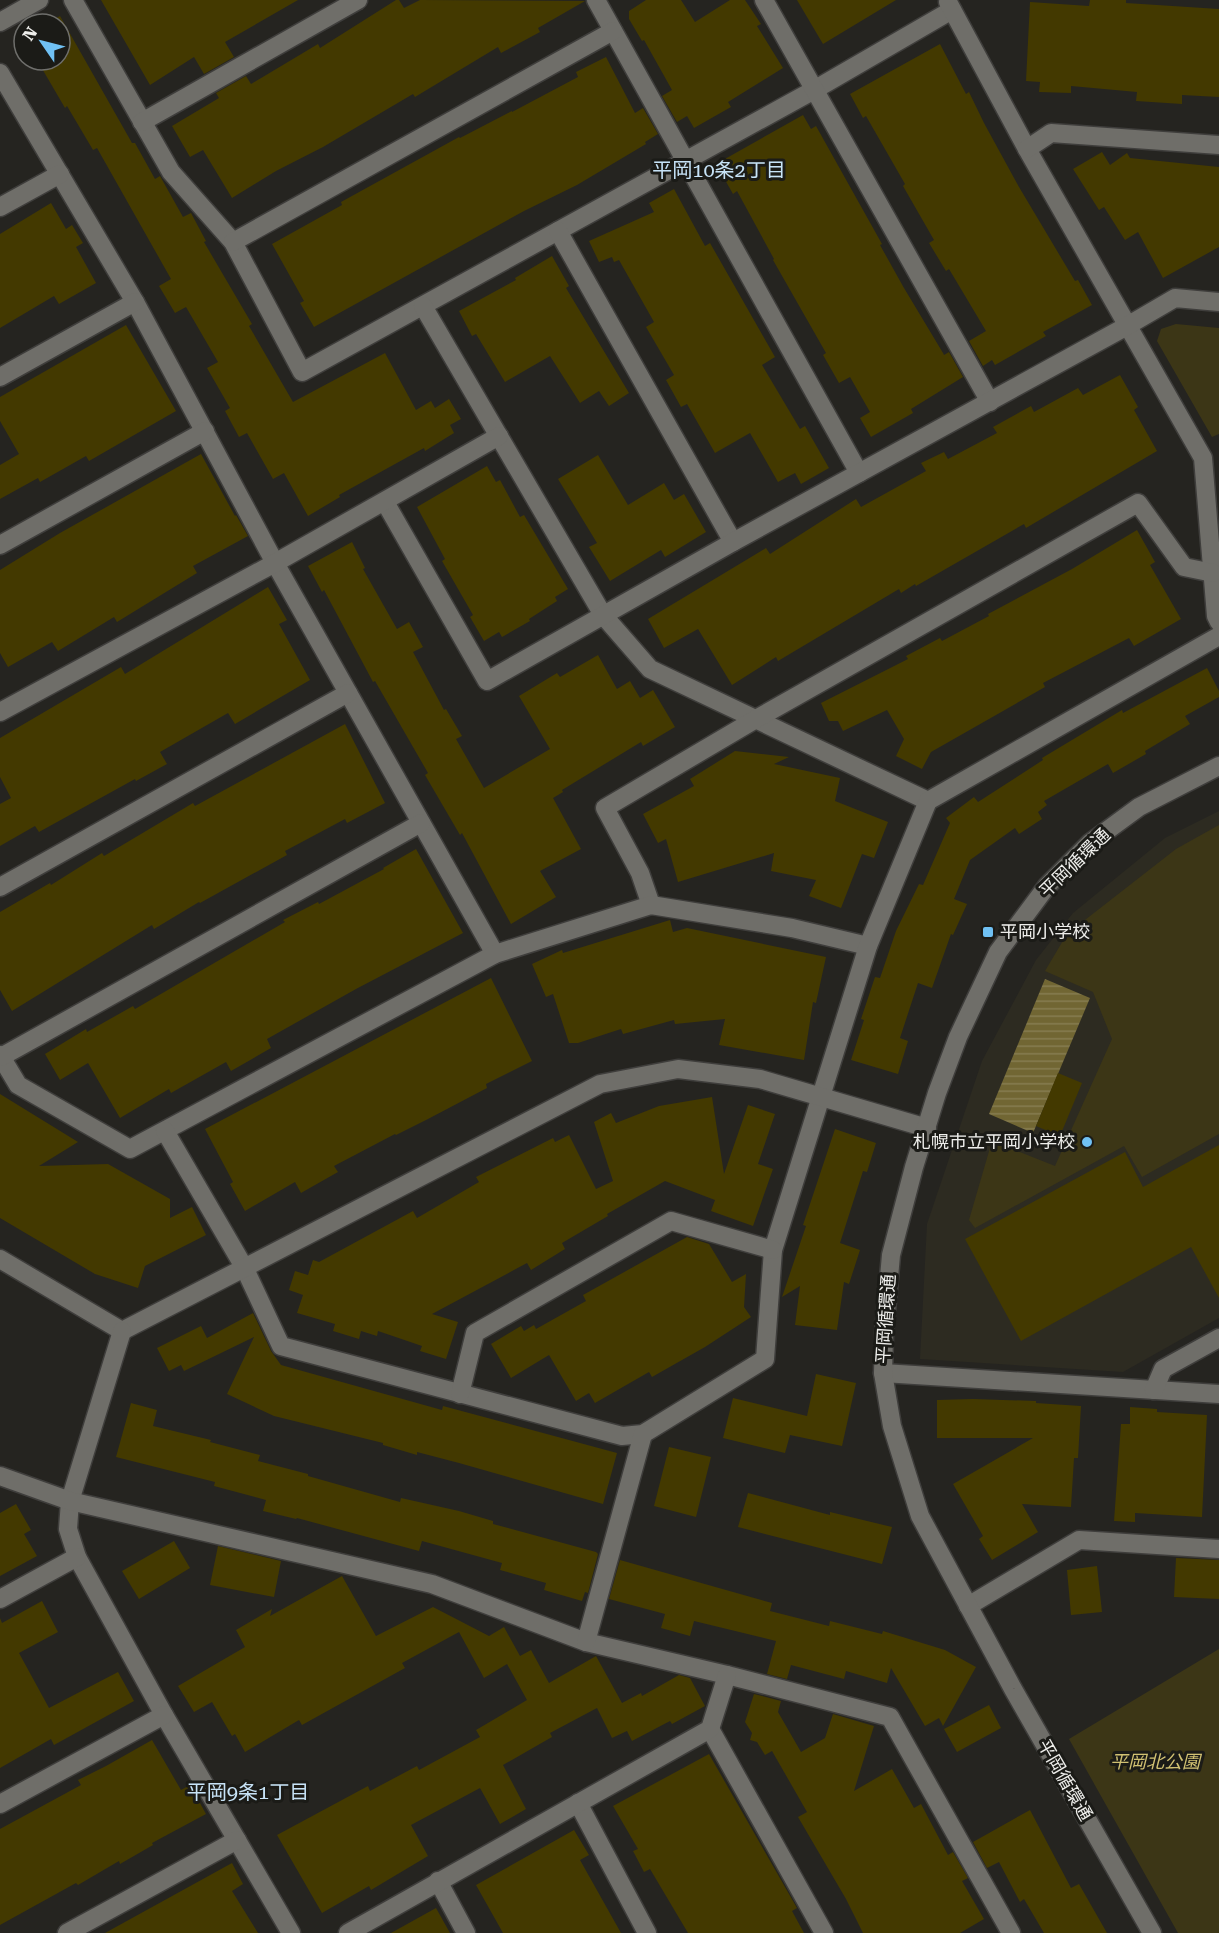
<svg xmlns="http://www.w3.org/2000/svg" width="1219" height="1933" font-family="'Roboto Serif','Noto Sans JP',serif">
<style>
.built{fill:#2d2b21}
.green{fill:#3c3616}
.water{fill:url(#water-rules)}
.building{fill:#433900}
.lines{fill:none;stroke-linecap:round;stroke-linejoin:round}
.minor-casing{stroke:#3f3e3c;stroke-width:21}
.minor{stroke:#6f6e69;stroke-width:18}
.poi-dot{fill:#70c1f4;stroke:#1b1b17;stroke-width:2}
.labels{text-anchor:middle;stroke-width:6;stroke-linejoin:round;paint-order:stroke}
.street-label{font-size:18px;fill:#eeeeeb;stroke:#1b1b17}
.poi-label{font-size:18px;fill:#eeeeeb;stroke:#1b1b17;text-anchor:start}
.park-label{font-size:18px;font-style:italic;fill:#d1c172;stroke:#1b1b17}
.neighbourhood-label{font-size:20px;fill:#c7e3f7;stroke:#1b1b17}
</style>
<defs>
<pattern id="water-rules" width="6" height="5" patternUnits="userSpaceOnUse" patternTransform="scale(1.5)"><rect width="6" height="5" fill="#716633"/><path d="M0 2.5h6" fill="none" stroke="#867c51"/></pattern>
</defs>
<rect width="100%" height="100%" fill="#252420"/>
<path class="built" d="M1219,811V1318L1123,1372L920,1359L927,1224L982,1061L1036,960L1073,913L1165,838Z"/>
<g class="green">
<path d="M1176,324L1219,328V434L1212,437L1157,341L1161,329Z"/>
<path d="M1219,825V1134L1142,1177L1124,1146L975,1228L969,1220L992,1141L1055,1166L1112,1039L1093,992L1045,971L1067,934L1176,849Z"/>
<path d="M1219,1649V1933H1178L1069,1739Z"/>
</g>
<path class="water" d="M1045,979L1090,998L1033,1133L989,1114Z"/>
<g class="building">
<path d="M101,0H298L225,42L234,57L204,74L194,57L150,85Z"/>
<path d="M396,0H399L404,8L420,0L585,1L538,28L540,32L501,53L498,47L415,97L413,94L323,147L276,171L232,198L203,150L190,157L172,126L219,98L216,93L246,76L251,84L318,44L320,48Z"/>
<path d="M646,0H681L695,22L730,0H745L761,24L757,26L783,68L728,102L731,107L694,128L687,116L677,122L662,96L672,90L644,40L642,41L629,19V11Z"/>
<path d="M797,0H896L823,44Z"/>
<path d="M1090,0H1126V3L1219,9V97L1182,95V104L1136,101L1137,92L1071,86V93L1039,92L1040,82L1026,81L1030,2L1089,6Z"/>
<path d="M60,16L132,143H135L155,179L160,176L183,217L191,213L206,241L204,242L252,324L249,326L293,402L385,353L416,410L431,401L435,408L449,399L461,419L450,425L454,433L425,451L424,448L339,495L340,497L308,516L284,473L273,479L247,433L239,437L225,411L230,408L207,368L218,362L186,307L175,313L159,286L171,279L97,148L93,150L67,106L65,108L37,60H60V24H45Z"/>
<path d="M940,44L966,94L969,92L984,123L1019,187L1075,281L1078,280L1092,305L1043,332L1046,336L995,365L992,360L983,366L969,341L986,331L949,269L946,271L929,243L934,240L903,186L905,184L866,116L863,118L850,94Z"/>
<path d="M606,57L635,113L643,108L658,134L645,142L646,144L577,185L524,211L314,327L300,303L304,301L272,244L342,205L341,202L459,137L460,138L512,111V112L578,77L576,72Z"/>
<path d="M803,115L811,129L816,126L882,244L880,245L904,288L943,353L944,355L949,352L963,377L911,409L913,413L871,437L860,418L870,412L850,377L839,383L823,355L826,353L773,260L774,259L737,191L733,194L716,164Z"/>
<path d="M1102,152L1110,165L1127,153L1130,158L1219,167V247L1163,278L1138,232L1125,240L1104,207L1099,210L1073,169Z"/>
<path d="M674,189L705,246L710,243L775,357L762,365L800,429L805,426L829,468L801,484L795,473L778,482L750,433L715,453L687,404L681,407L666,380L674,375L646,327L654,322L619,260L614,262L612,257L599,262L589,241L654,212L649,203Z"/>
<path d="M51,203L66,229L72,225L83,243L76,247L96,283L59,304L54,296L0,328V234Z"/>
<path d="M552,256L569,286L566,288L629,393L609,406L599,391L580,403L550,356L505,382L476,334L472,336L459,311L516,280L515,278Z"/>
<path d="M126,325L176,411L89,461L86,456L40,482L38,478L0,499V465L19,454L0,421V397Z"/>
<path d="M1120,375L1138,407L1134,410L1157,451L1026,528L1024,524L916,586L915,584L901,593L899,589L778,661L776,657L732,685L698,629L664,648L648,619L766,548L770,554L856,499L861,507L926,471L921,463L944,452L948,459L997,433L993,427L1031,406L1034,412L1078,388L1083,395Z"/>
<path d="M201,454L235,516L236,515L248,536L193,566L197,573L117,622L114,617L58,651L52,642L8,667L0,653V570L60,533Z"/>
<path d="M598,455L628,505L664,483L674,500L684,494L706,532L665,557L661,550L610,581L589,547L597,543L558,479Z"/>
<path d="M487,466L496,482L500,480L520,517L524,515L568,589L555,597L557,601L529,619L530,621L502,637L499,632L484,641L470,617L473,615L442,561L445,559L417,507Z"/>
<path d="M1137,530L1155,562L1150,565L1181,619L1134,646L1129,638L1043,683L1045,687L931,752L922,769L896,756L904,739L887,710L843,731L838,721H829L821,703L908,659L906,656L940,638L942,641L989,616L988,614L1072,569Z"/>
<path d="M352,542L365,568L363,569L397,629L409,622L423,647L413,652L444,710L446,709L462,736L456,739L484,788L550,749L519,696L557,673L560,677L598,655L617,689L630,681L640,698L653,690L675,727L643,746L641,742L562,790L563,792L553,798L581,849L540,871L556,897L511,924L462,833L460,835L425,775L428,773L375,681L373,682L324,590L322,592L308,566Z"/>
<path d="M268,587L287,620L279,624L310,680L235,724L228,713L160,752L167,764L136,781L135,779L39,832L35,826L0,846V804L11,798L0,777V738L121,667L125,674Z"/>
<path d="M1207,668L1219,691V697L1185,716L1190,724L1145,751L1146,754L1113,773L1108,764L1044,801L1047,805L1038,812L1042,819L1019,834L1015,828L970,860L954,899L967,904L953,935L951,934L932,988L918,983L900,1038L908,1041L898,1074L851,1060L864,1020L861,1019L875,977L880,978L896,931L919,884L923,885L950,823L946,818L974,797L978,802L1043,760L1042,758L1122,710L1123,713Z"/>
<path d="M345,724L385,803L347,823L345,819L285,851L287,855L200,903L199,902L154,929L152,925L12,1011L0,990V912L50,883L51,885L102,853L104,856L193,803L195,806Z"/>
<path d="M735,751L789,757L774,764L840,778L835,801L888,822L874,858L862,854L841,908L809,896L816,880L771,871L774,853L678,882L666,839L658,843L643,814L694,786L690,779Z"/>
<path d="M416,849L463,933L356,989L267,1039L271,1048L231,1071L226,1062L171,1093L169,1089L120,1118L88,1063L60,1080L45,1054L86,1029L87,1032L133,1006L135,1009L285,922L283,920L318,902L319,904L384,869L383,868Z"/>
<path d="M670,920L673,932L687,928L826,957L816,1003L813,1002L804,1060L719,1045L725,1019L675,1024L674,1020L623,1034L621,1029L578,1043H569L553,994L546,997L532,964L562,950L563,953Z"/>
<path d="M491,978L532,1061L486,1084L487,1088L428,1119L396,1135L395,1134L334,1166L338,1172L301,1193L295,1182L245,1211L230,1184L233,1182L205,1129Z"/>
<path d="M1058,1073L1082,1083L1060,1136L1036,1126Z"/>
<path d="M0,1094L78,1142L39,1166L108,1164L170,1199V1218L192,1207L206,1235L145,1266L138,1288L95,1274L0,1218Z"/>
<path d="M712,1097L724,1174L748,1105L775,1114L758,1164L773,1169L753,1226L711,1211L715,1200L665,1181L607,1214L608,1216L562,1243L565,1249L531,1270L527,1263L432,1314L458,1322L446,1359L420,1351L422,1346L378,1331L377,1336L361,1331L359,1339L333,1331L335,1324L297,1313L303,1295L289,1290L295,1271L308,1275L313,1260L319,1262L413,1211L417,1218L479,1182L476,1177L553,1138L555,1142L569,1135L596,1189L613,1181L594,1122L611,1113L616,1123L659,1106Z"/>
<path d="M835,1129L876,1143L867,1172L863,1171L840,1243L860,1250L849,1284L844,1282L837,1330L795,1325L800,1286L782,1297L806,1226L803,1225Z"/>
<path d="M1219,1145V1298L1191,1247L1021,1341L965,1239L1125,1152L1143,1187Z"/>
<path d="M687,1237L709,1244L732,1282L746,1274L744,1307L751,1317L705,1347L652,1377L649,1372L595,1403L589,1393L576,1401L549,1355L511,1378L491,1344L521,1326L524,1331L534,1325L536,1329L586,1301L583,1295Z"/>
<path d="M253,1313L271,1351L281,1365L442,1410L443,1406L617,1453L603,1504L459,1463L417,1452V1455L383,1445V1443L274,1416L227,1394L254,1337L184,1371L181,1365L169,1371L157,1348L201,1326L207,1338Z"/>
<path d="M816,1374L856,1383L842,1446L790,1435L785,1453L723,1438L733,1398L807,1416Z"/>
<path d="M973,1399L1036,1401V1403L1081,1406L1078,1458H1074L1071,1507L1022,1504L1038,1532L992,1560L979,1539L983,1536L953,1484L1033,1438H937V1400Z"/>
<path d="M131,1403L157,1410L153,1426L211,1440L210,1442L260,1455L258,1461L308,1474V1476L400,1502L401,1498L459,1511L493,1521V1524L596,1552L598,1554L588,1593L585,1592L582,1601L544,1590L546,1583L500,1570L502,1563L422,1541L419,1551L297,1518L296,1519L263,1511L266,1500L214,1486L215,1482L116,1457Z"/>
<path d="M1130,1407L1157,1409V1412L1207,1415L1202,1517L1135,1513V1522L1114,1521L1121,1424H1130Z"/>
<path d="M669,1447L711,1457L696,1517L654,1506Z"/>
<path d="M748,1493L830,1515V1512L892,1527L882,1564L738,1527Z"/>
<path d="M16,1504L31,1530L24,1534L37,1556L0,1576V1513Z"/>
<path d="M174,1541L190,1568L139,1599L122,1571Z"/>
<path d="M218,1546L281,1561L274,1597L210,1585Z"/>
<path d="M1176,1558L1219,1560V1599L1174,1597Z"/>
<path d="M620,1560L772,1603L770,1611L829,1626L830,1621L882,1634L883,1631L945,1650L976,1667L943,1726L939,1718L925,1726L891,1668L887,1683L846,1671L844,1679L791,1665L787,1679L767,1674L776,1641L694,1621L690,1636L661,1628L665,1614L609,1599Z"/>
<path d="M1097,1566L1102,1612L1071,1615L1067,1570Z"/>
<path d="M342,1576L376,1636L433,1607L489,1636L504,1627L520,1656L531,1650L549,1683L596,1656L622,1703L641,1693L642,1696L679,1675L690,1678L705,1706L672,1724L670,1721L632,1741L627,1731L612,1738L597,1708L550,1733L552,1737L503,1765L526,1809L500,1824L480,1788L411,1825L428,1856L371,1890L369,1886L322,1913L277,1835L368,1786L370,1791L417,1766L419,1770L480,1737L476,1730L527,1700L507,1664L484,1678L459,1632L402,1663L405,1668L302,1725L299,1720L245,1752L235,1734L232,1736L212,1702L194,1712L178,1686L245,1647L236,1630L272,1609L270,1616Z"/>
<path d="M42,1601L58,1632L19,1653L49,1708L118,1672L134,1701L54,1745L51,1739L0,1768V1618L2,1623Z"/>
<path d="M754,1694L781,1701L778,1712L801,1752L825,1738L833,1714L874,1726L854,1791L892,1769L914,1808L921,1804L948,1855L953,1852L968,1878L962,1881L984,1919L960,1933H863L846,1899L798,1817L807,1812L772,1751L765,1755L757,1742L750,1740L752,1733L745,1722Z"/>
<path d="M989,1705L1001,1728L957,1752L944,1729Z"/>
<path d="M152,1740L181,1790L190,1785L206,1814L152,1843L153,1845L120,1864L119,1861L78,1885L76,1883L0,1925V1829L81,1785L78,1780L106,1766Z"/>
<path d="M709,1754L797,1908L792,1911L804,1933H688L650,1869L644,1872L633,1851L638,1849L613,1806Z"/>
<path d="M1030,1810L1071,1888L1079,1884L1107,1933H1044L1024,1899L1020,1902L999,1862L987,1868L973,1842Z"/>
<path d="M574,1830L589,1855L580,1860L621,1933H503L476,1885Z"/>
<path d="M232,1863L243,1884L232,1891L258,1933H105Z"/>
<path d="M436,1908L450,1933H391Z"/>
</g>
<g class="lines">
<g class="minor-casing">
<g id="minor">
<path d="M73,0L171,172L233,242L302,372L814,90L952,10"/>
<path d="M596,0L859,473"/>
<path d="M764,0L990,402"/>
<path d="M948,2L1027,149L1203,458L1216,616L1219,622"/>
<path d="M0,22L39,0"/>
<path d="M0,73L135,302L275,563L495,954"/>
<path d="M142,122L358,0"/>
<path d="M1027,149L1051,133L1219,145"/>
<path d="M0,207L60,174"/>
<path d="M558,231L733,542"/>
<path d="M233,242L613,31"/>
<path d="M423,306L603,615L650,669L928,801"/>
<path d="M0,377L135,302"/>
<path d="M385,502L487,681L733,542L1127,326L1175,298L1219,302"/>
<path d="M0,545L205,431"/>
<path d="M0,712L275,563L499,436"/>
<path d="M0,887L348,693"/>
<path d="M651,905L640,873L605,808L756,719L1138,503L1184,567L1213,573"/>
<path d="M0,1055L18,1085L130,1149L495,954L651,905L792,928L868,946"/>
<path d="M1,1057L421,823"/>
<path d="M165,1131L244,1267L281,1346L622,1436L643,1434L765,1359L773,1250L868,946L928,801L1219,636"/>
<path d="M0,1259L122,1331L600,1084L678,1069L760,1079L927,1128"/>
<path d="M122,1331L70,1501L68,1529L77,1557L164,1715L291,1933"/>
<path d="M883,1373L1219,1394"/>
<path d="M1154,1390L1163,1369L1219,1338"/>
<path d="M460,1394L475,1333L671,1221L773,1250"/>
<path d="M0,1476L70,1501L432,1584L586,1642L727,1675L890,1717L1011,1933"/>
<path d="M0,1599L77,1557"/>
<path d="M968,1606L1079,1540L1219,1549"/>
<path d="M586,1642L643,1434"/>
<path d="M710,1729L824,1933"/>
<path d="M578,1803L647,1933"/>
<path d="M0,1804L164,1715"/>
<path d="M438,1881L466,1933"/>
<path d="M67,1933L237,1840"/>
<path d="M348,1933L710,1729L727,1675"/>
<path d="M1152,1933L1013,1689L920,1516L892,1426L883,1373L884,1334L891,1255L914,1167L937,1093L958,1037L998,952L1047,886L1090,843L1139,807L1219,766"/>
</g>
</g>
<use href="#minor" class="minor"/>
</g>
<g class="poi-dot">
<rect x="982" y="926" width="12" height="12" rx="3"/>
<circle cx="1087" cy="1142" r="6"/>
</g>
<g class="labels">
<g class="street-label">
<text transform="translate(1075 863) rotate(-44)" y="6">平岡循環通</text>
<text transform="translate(886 1319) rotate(-86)" y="6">平岡循環通</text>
<text transform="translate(1065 1780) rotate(60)" y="6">平岡循環通</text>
</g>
<g class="poi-label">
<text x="1000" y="938">平岡小学校</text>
<text x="1075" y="1148" text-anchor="end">札幌市立平岡小学校</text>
</g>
<g class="park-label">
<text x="1155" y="1768">平岡北公園</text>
</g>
<g class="neighbourhood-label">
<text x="719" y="177">平岡10条2丁目</text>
<text x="248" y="1799">平岡9条1丁目</text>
</g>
</g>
<g transform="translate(42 42) rotate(305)"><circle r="28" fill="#1b1b17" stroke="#6f6f6c" stroke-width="1.5"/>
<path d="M0-4.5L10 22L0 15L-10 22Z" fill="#70c1f4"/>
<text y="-9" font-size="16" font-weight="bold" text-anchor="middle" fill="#eeeeeb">N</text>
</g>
</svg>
